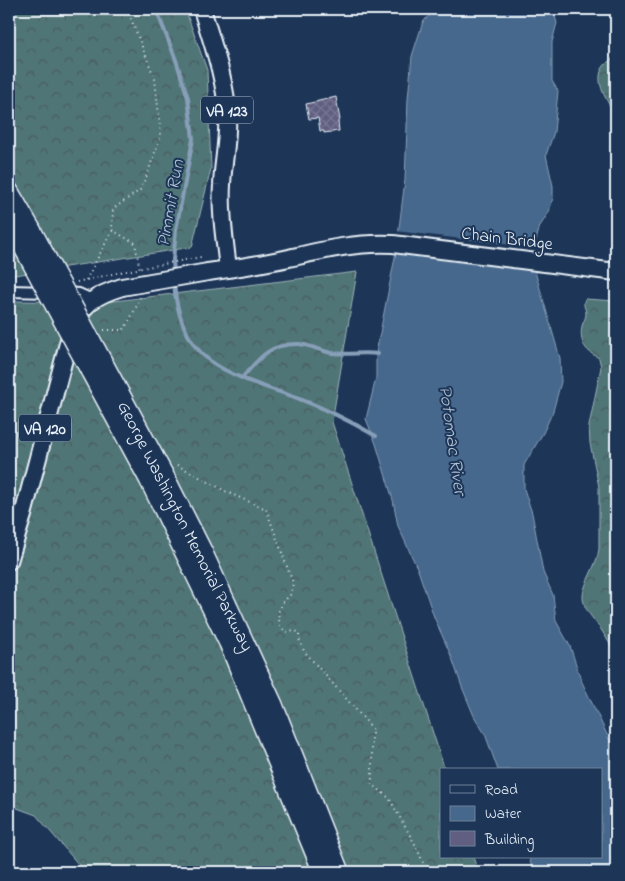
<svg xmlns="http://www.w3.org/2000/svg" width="625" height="881" font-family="'Indie Flower',sans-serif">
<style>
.forest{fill:url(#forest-crowns);stroke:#9cb2b7}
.water{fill:#46688d;stroke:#879fb8}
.pier{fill:#1d3557}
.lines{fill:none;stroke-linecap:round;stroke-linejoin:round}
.stream{stroke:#879fb8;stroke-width:4}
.building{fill:url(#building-cross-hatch);stroke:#e8f1f8}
.street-casing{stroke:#e8f1f8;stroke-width:14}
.primary-casing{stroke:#e8f1f8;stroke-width:20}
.highway-casing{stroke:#e8f1f8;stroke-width:22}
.path{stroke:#e8f1f8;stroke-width:2;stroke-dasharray:1 4;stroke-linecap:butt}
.street{stroke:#1d3557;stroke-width:10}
.primary{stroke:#1d3557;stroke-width:16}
.highway{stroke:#1d3557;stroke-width:19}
.primary-bridge-casing{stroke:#e8f1f8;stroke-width:20;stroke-linecap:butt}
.highway-bridge-casing{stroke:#e8f1f8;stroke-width:22;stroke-linecap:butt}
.path-bridge{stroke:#e8f1f8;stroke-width:2;stroke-dasharray:1 4;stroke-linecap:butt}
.primary-bridge{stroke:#1d3557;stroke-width:16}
.highway-bridge{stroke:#1d3557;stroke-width:19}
.labels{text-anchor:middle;stroke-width:4;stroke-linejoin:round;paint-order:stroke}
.shield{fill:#1d3557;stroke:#abb9c8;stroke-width:1}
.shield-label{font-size:16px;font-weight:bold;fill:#e8f1f8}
.street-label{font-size:18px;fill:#e8f1f8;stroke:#1d3557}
.water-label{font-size:19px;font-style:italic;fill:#afc1d3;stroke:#1d3557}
</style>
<defs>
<pattern id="forest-crowns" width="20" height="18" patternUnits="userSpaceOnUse" patternTransform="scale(1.25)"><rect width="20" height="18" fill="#507476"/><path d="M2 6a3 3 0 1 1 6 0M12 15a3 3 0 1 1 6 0" fill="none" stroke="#4a5c5e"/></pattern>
<pattern id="building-cross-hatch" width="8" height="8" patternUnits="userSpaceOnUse" patternTransform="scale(1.25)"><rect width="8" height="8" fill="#605f81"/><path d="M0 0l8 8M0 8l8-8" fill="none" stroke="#777694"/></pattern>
</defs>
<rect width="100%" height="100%" fill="#1d3557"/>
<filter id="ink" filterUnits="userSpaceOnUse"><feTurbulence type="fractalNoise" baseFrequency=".02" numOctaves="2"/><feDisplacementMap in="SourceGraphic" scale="10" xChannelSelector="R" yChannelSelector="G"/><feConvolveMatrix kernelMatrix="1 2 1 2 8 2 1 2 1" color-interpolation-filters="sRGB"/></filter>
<g filter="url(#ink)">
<g class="forest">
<path d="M9,9H185L207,70L211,169L192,247L9,276Z"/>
<path d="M616,56V117C609,103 592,81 604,66C607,62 612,59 616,56Z"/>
<path d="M357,272L332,422L445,770H441V857H473L478,872H85L36,815L9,805V301L106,302Z"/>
<path d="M585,299L616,301V655C612,647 607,639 602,631C594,618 579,607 584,590C588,576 597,564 599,549V487L590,443L589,426L601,367L599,358C585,351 579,342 582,326C583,322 586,318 586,314C586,308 582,306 585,299Z"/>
</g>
<path class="water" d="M435,9H553L557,23L552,42V81L558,91L554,132L546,155L553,186V198L549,212L540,226L533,251L532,261L560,358L561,382L553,411L543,433L524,465V489L532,513L543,572L553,595L556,621L570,646L581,680L611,743L616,761V872H533L529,857H601V770H498L485,734L474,716L462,687L452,658L434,617L418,570L398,526L393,500L376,444L366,419L376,378V353L396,252L405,180L408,99L412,56L423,22Z"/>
<path class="pier" d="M396,231L536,248L534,261L538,272L393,254Z"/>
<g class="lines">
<g class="stream">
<path d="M156,9L176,60L188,98L193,139L176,230L173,260L174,274"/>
<path d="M174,283C176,311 186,343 209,360C233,378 269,388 297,398C324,408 350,421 376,436"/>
<path d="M242,378C259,358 270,343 299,344C310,345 321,351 332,353C349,355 363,352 378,354"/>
</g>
</g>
<path class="building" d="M336,97L340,120L338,121L339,131L324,133V131H320L318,118L309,119L306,104Z"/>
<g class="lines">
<g class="street-casing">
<g id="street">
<path d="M9,291L50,292"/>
<path d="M65,293L79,294L92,300"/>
</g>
</g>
<g class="primary-casing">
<g id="primary">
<path d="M202,9C212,43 225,77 227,112C229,137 223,161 222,185C220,213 225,241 228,269"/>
<path d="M208,272C235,268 262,264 289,258C324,250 356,242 393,244L616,272"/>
<path d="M9,561L23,515L72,328C83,303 96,295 122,287"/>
</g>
</g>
<g class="highway-casing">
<g id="highway">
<path d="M9,192L30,228"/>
<path d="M9,222L17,235"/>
<path d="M164,476L201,549L273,705L339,872"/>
<path d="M149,479L229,643L323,872"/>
</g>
</g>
<g class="path">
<path d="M127,9L155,79L161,135L147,175L140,190L113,209L112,230L135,243L140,270"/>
<path d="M86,280L112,231"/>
<path d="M77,282L121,272"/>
<path d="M104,330H123L125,328C129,320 139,304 140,297"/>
<path d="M177,465L229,493L266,509L293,583L291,594L283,602L278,613L280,626L286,632L296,631L299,633V639L304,651L372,728V784L389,798L416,846L427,872"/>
</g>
<use href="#street" class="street"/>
<use href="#primary" class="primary"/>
<use href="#highway" class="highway"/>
<g class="primary-bridge-casing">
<path id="primary-bridge" d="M122,287L208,272"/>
</g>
<g class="highway-bridge-casing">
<g id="highway-bridge">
<path d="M30,228L164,476"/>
<path d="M17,235L149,479"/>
</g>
</g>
<path class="path-bridge" d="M121,272L201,257"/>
<use href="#primary-bridge" class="primary-bridge"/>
<use href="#highway-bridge" class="highway-bridge"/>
</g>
</g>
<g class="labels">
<g class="shield">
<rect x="201" y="96.5" width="52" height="27" rx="4"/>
<rect x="19" y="414.5" width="52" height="27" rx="4"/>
</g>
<g class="shield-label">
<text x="227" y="116">VA 123</text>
<text x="45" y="434">VA 120</text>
</g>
<g class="street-label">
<text transform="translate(507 238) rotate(7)" y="6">Chain Bridge</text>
<text transform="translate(186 526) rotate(63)" y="6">George Washington Memorial Parkway</text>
</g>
<g class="water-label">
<text transform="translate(169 203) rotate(-80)" y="7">Pimmit Run</text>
<text transform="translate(454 440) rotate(82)" y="7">Potomac River</text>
</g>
</g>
<rect width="625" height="881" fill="none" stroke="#1d3557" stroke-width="30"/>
<rect x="15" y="15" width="595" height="851" fill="none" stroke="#e8f1f8" stroke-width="2" filter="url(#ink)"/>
<rect x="440" y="768" width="162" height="90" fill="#1d3557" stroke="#6e8097"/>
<rect x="450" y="785" width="25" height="8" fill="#1d3557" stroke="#6e8097"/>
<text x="485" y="794" font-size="15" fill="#e8f1f8">Road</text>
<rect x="450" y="806" width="25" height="15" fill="#46688d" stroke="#6e8097"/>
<text x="485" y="818" font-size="15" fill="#e8f1f8">Water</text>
<rect x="450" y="831" width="25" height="15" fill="#605f81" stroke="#6e8097"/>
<text x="485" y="844" font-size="15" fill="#e8f1f8">Building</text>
</svg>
